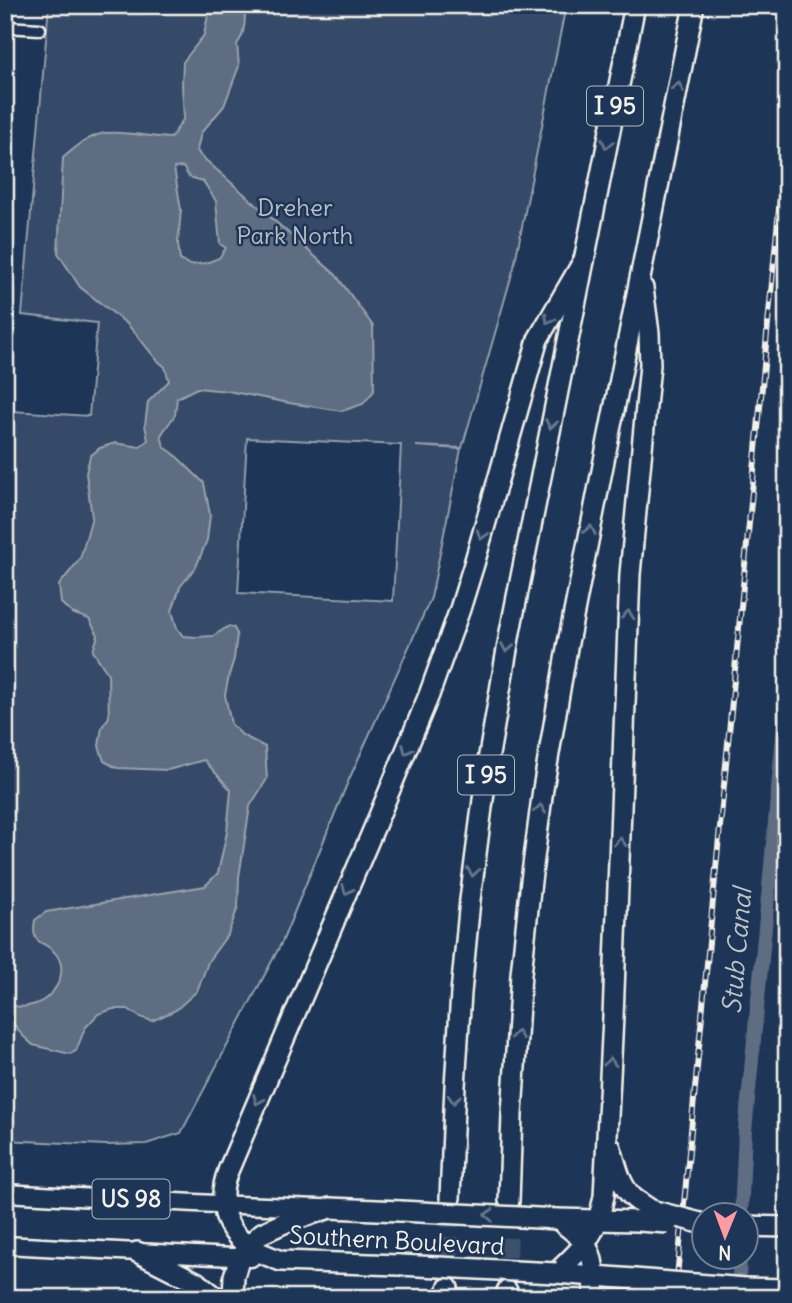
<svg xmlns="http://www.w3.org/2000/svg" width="792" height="1303" font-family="Delius,sans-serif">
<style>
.green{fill:#354a67;stroke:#949ea8;stroke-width:2;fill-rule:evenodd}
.water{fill:#5e6d82;stroke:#9aa2ab;stroke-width:2;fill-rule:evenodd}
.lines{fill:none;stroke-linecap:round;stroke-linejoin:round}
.canal{stroke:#5e6d82;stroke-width:14}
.highway-tunnel{stroke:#3d516d;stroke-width:19;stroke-dasharray:19 10;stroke-linecap:butt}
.street-casing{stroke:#f4f1e8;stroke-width:15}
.primary-casing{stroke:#f4f1e8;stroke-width:21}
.highway-casing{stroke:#f4f1e8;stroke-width:24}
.street{stroke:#1d3557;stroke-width:10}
.primary{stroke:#1d3557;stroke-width:16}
.highway{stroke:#1d3557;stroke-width:19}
.rail-casing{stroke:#f4f1e8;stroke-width:6}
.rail{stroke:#1d3557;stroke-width:3.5;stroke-dasharray:10;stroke-linecap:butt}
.highway-bridge-casing{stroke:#f4f1e8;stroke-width:24;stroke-linecap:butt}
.highway-bridge{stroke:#1d3557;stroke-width:19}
.oneway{stroke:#68778a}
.labels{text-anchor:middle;stroke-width:5;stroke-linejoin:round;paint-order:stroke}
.shield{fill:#1d3557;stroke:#b4b9bc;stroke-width:2}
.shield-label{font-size:23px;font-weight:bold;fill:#f4f1e8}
.park-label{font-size:24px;fill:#bbbfc1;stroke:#1d3557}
.street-label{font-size:24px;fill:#f4f1e8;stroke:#1d3557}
.water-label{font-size:26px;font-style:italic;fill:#c0c3c4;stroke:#1d3557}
</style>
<rect width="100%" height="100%" fill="#1d3557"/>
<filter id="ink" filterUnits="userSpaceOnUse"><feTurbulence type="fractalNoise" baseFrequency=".0143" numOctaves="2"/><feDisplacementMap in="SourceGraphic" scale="14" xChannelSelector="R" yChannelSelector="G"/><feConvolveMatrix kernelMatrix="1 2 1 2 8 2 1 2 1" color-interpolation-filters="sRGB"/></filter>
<g filter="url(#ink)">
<path class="green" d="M49,5H566L514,267L462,448L416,446L461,449L431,598L347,784L282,942L181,1133L146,1144L106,1145L5,1140V483L12,411L89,416L97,323L22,315ZM247,438L401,445L393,601L238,593Z"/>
<path class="water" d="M210,5H244C246,17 245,35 237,44L239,66L224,106L201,133L197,150L200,155L336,275L373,326L374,391L363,404L342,411L289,403L228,391L197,388L177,398L175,415L161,435L164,447L173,453L204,483L210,515L207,540L196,567L180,587L172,611L177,628L183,636L196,637L213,636L229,626L234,628L237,634L234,659L229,675L225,695L231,724L242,735L265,747L267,779L250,806L239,877L238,907L228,934L209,960L197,991L176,1010L152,1021L140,1017L128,1009H113L98,1014L85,1028L76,1051L70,1054L33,1045L22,1035L7,1015L5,1011V1003C14,1007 23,1008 32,1005C52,1001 71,973 56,954C45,939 30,948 35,920L46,912L205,886L218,873L227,832L231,790L204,760L168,770L117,768L104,761L99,746L102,727L109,717L108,674L93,651L98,635L89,619L72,613L61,603L59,585L80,559L92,517L86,473L90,456L100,448L115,443L140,447L148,440L145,425L148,402L169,381L165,367L156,359L136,334L127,324L80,287L58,253L63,158C74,148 90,135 105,133C127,131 150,137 171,138L184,118L182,85L183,62L204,35ZM183,167L189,177L203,181L216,201L220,244L226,248L219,258L206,263L190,265L180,260L178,243L181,210L174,168Z"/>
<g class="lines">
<g class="canal">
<path d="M741,1216L745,1131L769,887L787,692"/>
<path d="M738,1298L740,1258"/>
</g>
<g class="highway-tunnel">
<path d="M448,1285L450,1199"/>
<path d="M507,1286L509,1201"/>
</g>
<g class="street-casing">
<path id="street" d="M5,27L40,29"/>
</g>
<g class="primary-casing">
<g id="primary">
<path d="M5,1193C110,1199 216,1205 321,1208"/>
<path d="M5,1245L251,1258"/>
</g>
</g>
<g class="highway-casing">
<g id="highway">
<path d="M611,1148C617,1167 620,1190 639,1202"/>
<path d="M450,1198L455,1086L461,993L470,900L488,761L510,632L635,5"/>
<path d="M509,1201L512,1114L521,974L531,881L543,789L567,648L694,5"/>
<path d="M557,1219C593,1245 595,1254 594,1298"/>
<path d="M557,1219L638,1221"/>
<path d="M746,1226L787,1227"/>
<path d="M137,1252L198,1283L217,1298"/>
<path d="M399,1265L281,1261C271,1257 260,1253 251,1248C223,1230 217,1200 228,1171L374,828L429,695L460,609L474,564L538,339L584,260"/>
<path d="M556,1273C584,1247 597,1235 604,1196L613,1017L630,574L650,365L649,333L643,288"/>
<path d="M556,1273L634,1279"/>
<path d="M745,1288L787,1289"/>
<path d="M233,1298L234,1276L240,1257L248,1246L262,1233L284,1223L330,1208L400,1211"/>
<path d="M448,1298V1288"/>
<path d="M506,1298L507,1291"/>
</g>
</g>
<use href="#street" class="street"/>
<use href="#primary" class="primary"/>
<use href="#highway" class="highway"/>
<g class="rail-casing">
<path id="rail" d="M675,1298L787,125"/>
</g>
<use href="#rail" class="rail"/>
<g class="highway-bridge-casing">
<g id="highway-bridge">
<path d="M639,1202L651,1210L704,1224"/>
<path d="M400,1211L557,1219"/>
<path d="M638,1221L668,1223"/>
<path d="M399,1265L556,1273"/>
<path d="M634,1279L745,1288"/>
<path d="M641,1298L691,1292"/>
</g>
</g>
<use href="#highway-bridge" class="highway-bridge"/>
</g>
<defs><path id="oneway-chevron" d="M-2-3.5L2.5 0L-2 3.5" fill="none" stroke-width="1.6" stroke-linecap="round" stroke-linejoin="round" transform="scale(1.75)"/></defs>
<g class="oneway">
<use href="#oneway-chevron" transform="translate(678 87) rotate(-78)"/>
<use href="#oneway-chevron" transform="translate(607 144) rotate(102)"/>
<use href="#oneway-chevron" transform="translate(549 319) rotate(120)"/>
<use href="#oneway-chevron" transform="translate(551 424) rotate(101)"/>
<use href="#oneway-chevron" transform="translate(590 530) rotate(-79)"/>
<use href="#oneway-chevron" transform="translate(482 535) rotate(107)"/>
<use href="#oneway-chevron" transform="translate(628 615) rotate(-87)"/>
<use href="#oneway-chevron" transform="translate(507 648) rotate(100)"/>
<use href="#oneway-chevron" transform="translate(407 750) rotate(113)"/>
<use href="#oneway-chevron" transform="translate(540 809) rotate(-82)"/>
<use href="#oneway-chevron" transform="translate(620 842) rotate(-88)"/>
<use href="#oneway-chevron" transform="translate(473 872) rotate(97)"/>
<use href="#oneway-chevron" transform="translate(347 890) rotate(113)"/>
<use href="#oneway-chevron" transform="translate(517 1035) rotate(-86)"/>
<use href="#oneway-chevron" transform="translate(610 1062) rotate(-87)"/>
<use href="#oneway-chevron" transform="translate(454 1099) rotate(93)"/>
<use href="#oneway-chevron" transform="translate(258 1100) rotate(113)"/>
<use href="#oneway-chevron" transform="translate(489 1215) rotate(-177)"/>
</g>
</g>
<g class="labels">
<g class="shield">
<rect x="587" y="86.5" width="56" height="39" rx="5"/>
<rect x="458" y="755.5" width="56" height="39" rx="5"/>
<rect x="92.5" y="1179.5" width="77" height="39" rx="5"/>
</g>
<g class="shield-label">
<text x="615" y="114">I 95</text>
<text x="486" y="783">I 95</text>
<text x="131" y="1207">US 98</text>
</g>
<g class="park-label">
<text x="295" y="216">Dreher<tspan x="295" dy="28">Park North</tspan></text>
</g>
<g class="street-label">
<text transform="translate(397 1241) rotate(3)" y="8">Southern Boulevard</text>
</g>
<g class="water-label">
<text transform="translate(737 951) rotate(-85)" y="9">Stub Canal</text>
</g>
</g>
<rect width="792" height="1303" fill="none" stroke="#1d3557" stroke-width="28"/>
<rect x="14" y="14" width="764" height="1275" fill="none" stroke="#f4f1e8" stroke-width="2.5" filter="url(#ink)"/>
<g transform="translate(725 1236) rotate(181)"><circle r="33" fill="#1d3557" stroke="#738091" stroke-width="2"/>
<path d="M0-5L12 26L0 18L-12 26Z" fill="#ff9aa2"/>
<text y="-10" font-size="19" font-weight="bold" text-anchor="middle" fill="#f4f1e8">N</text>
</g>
</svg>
